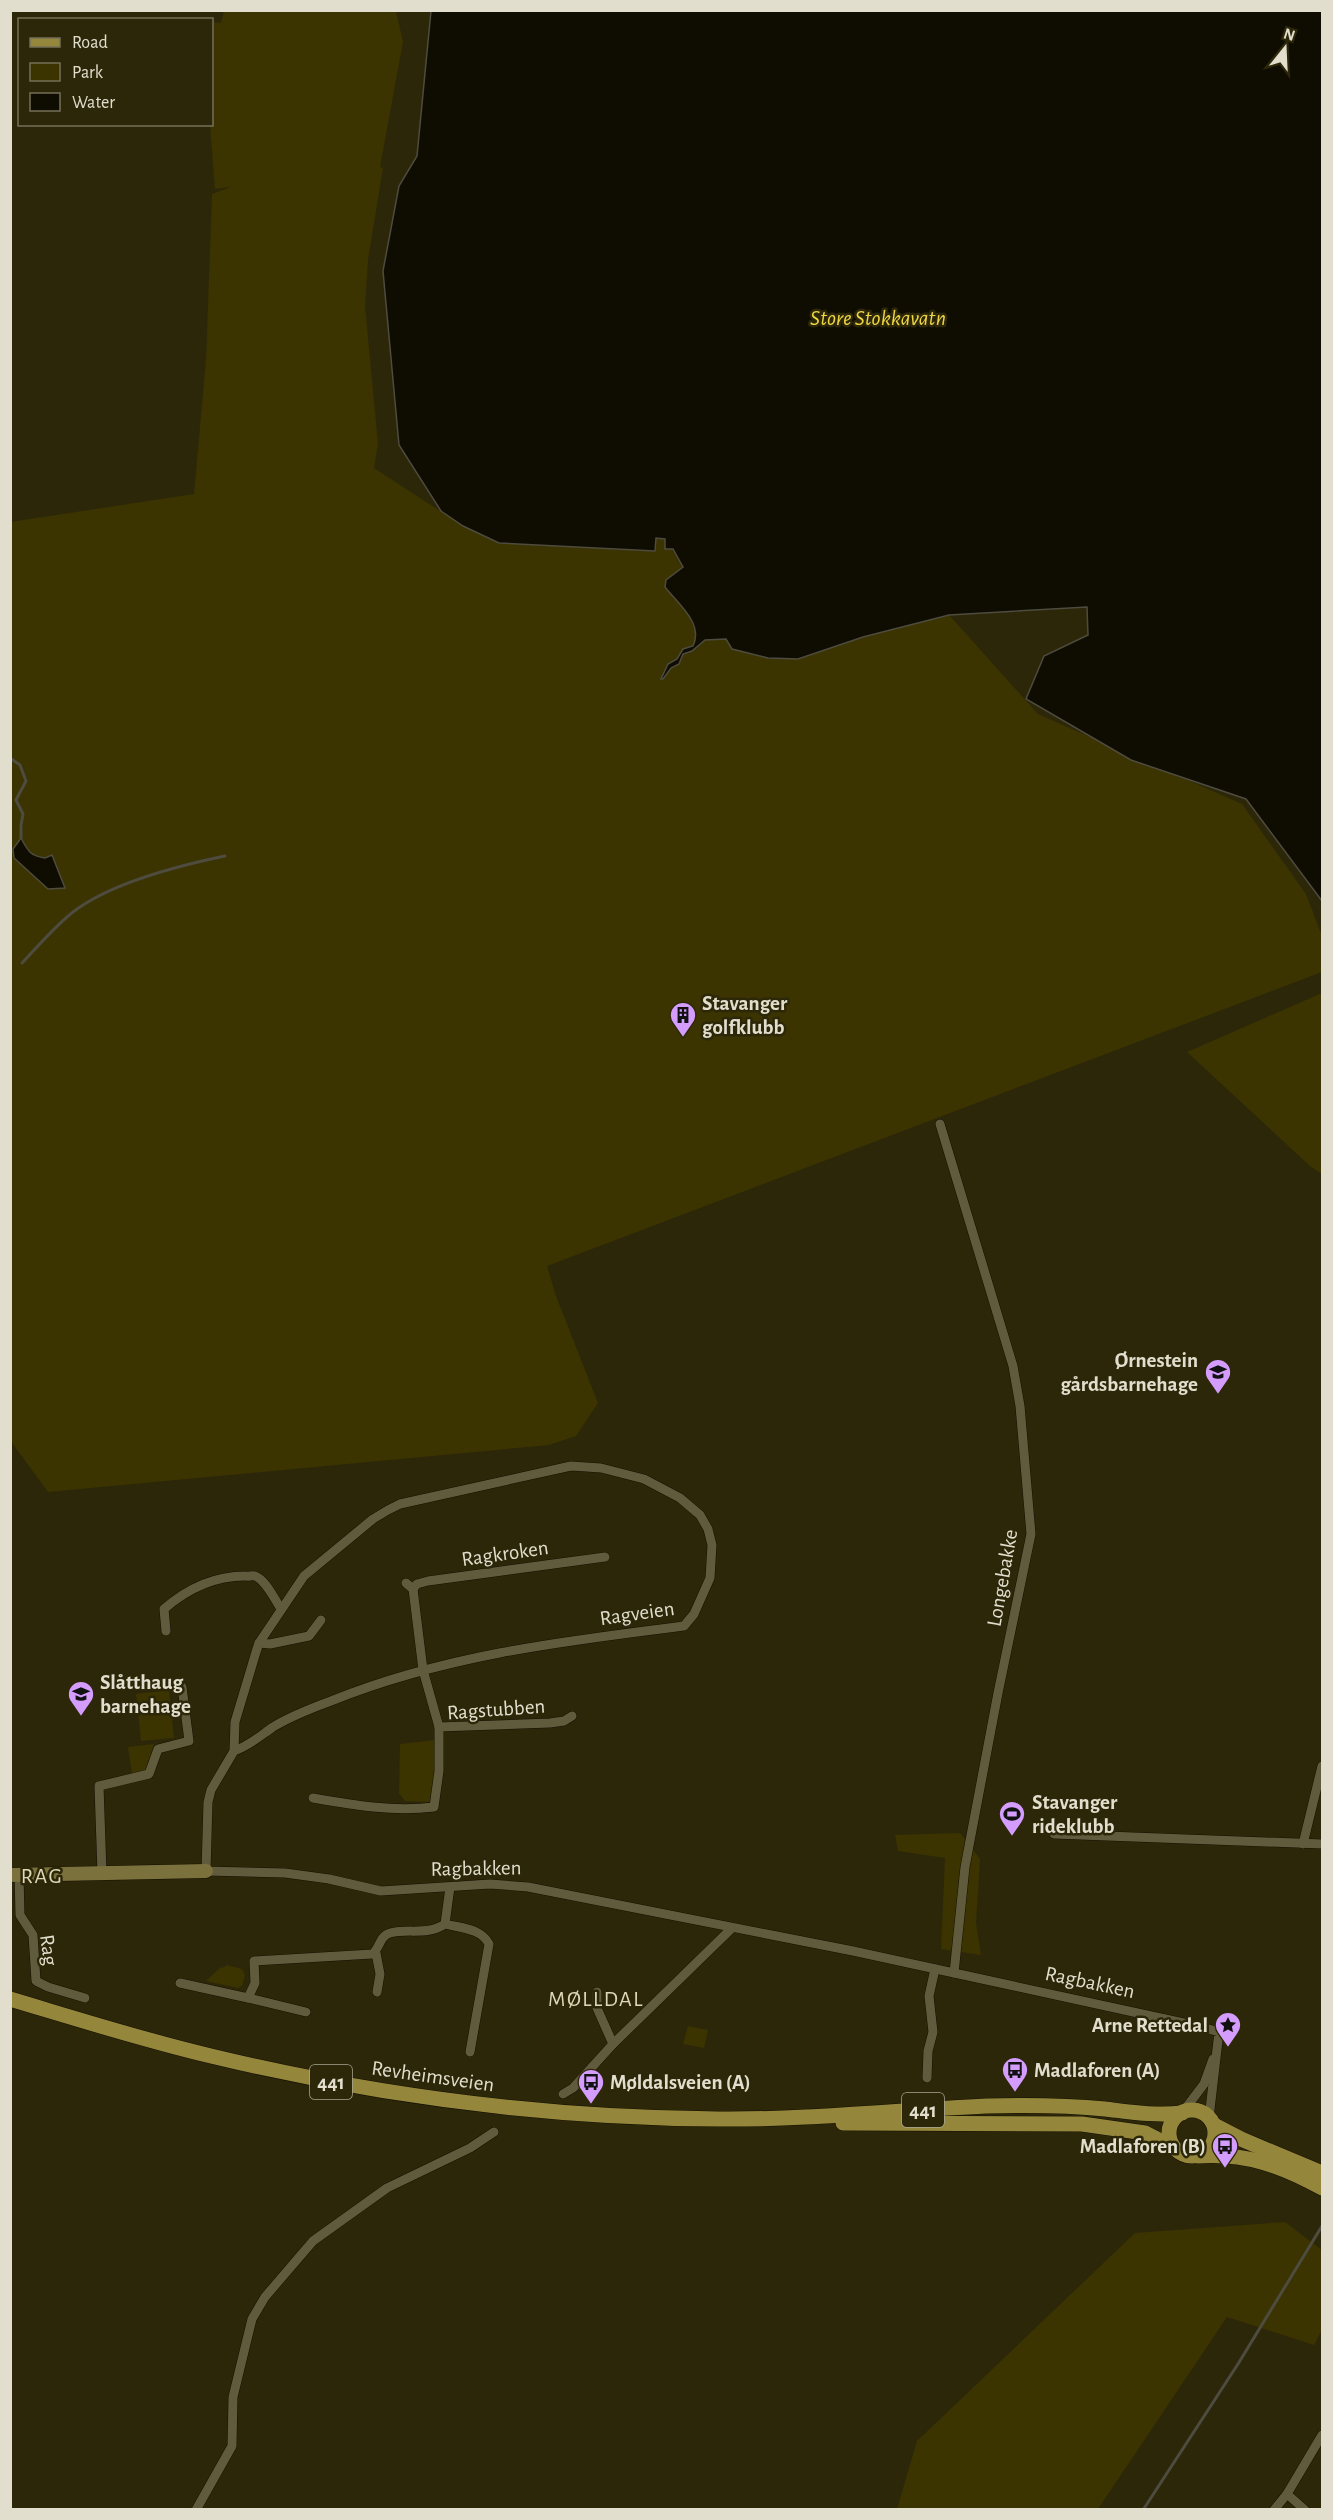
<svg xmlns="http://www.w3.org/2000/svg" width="1333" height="2520" font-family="'Alegreya Sans',sans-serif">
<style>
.green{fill:#3b3300}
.water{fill:#0f0c02;stroke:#4e4b3f;stroke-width:1.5}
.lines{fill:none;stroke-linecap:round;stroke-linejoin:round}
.stream{stroke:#4e4b3f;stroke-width:3}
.street-casing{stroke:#151000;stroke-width:10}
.secondary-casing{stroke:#151000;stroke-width:15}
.primary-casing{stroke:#151000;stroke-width:16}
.street{stroke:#615b3d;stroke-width:9}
.secondary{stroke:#7a713c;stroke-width:14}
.primary{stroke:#94863b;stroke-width:15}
.labels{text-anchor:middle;stroke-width:5;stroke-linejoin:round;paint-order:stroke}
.shield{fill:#2d270a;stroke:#aba792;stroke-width:1.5}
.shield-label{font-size:20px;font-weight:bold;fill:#e1decd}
.poi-label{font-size:21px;font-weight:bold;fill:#e1decd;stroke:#2d270a;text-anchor:start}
.street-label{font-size:21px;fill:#e1decd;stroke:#2d270a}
.water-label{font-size:22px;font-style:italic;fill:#efd644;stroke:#2d270a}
.neighbourhood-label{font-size:22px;letter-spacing:1.5px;fill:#ded8b6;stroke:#2d270a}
</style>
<rect width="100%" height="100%" fill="#2d270a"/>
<g class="green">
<path d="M224,11H396L403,42L380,167L383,168L368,260L365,306L378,444L374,468L463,526L655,551L656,538L666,539L683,568L671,576L665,587L687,612L696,633L705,640L726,639L798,659L863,637L949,615L1038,714L1242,804L1306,894L1322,936V972L547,1266L556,1296L598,1403L576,1436L549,1445L48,1492L10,1440V522L194,494L206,360L212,194L231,187L215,189L210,125L212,22L221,23Z"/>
<path d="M1322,993V1174L1310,1166L1187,1052Z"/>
<path d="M169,1690L174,1738L141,1741L136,1694Z"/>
<path d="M435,1740L434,1798L429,1802L405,1801L399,1793L400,1744Z"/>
<path d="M154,1744L146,1770L132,1774L128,1747Z"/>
<path d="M960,1833L980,1859L976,1923L981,1955L941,1949L945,1858L898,1851L895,1835Z"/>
<path d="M226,1965L242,1969L245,1975L242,1986L238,1988L206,1981L220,1968L225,1967Z"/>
<path d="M688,2026L708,2030L704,2048L683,2044Z"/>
<path d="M1285,2222L1322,2250V2330L1314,2345L1227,2317L1098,2509H897L917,2441L1135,2233Z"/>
</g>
<g class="water">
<path d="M431,11H1322V901L1246,799L1131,760L1026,699L1044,656L1088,635L1087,607L949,615L863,637L798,659L768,658L732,649L726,639L705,640L692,651L683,654L679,664L671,668L663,679H661L668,664L677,659L683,649L693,646C704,623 677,603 665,587L666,580L683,567L673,549H665V539L656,538L655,551L499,543L463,526L441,511L399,445L383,271L399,186L417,156Z"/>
<path d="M21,838C28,851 30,856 45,858L52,855L65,888L48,889L14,858L13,849Z"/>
</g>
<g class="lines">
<g class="stream">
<path d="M10,758L20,765L26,781L16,800L23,814L21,825V838"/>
<path d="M22,963C37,947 51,931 67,917C104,884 177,866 225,856"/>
<path d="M1143,2510L1238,2364L1322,2226"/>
</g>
<g class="street-casing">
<g id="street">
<path d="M940,1124L1013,1366L1020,1406L1031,1534L998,1693L965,1867L954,1973"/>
<path d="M406,1583L413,1589L417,1584L428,1581L605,1557"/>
<path d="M413,1589L423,1670L439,1727"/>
<path d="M166,1631L164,1609C187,1589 215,1576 245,1576C248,1577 252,1575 255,1576C266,1580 275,1600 281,1609"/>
<path d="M259,1643L270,1644L309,1636L321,1620"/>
<path d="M234,1751C249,1746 260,1736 273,1727C291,1716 312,1708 331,1701C445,1655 564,1641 684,1626L694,1614L710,1578L712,1545L708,1529L700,1515L680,1498L644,1479L601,1468L571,1466L400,1504L388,1510L373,1519L304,1576L259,1643L256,1652L235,1722L234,1751L211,1790L208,1802L206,1871L285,1873L329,1879L381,1891L490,1884L528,1887L853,1951L1202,2027L1219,2032L1209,2118"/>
<path d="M313,1798C353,1805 393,1812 434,1807L439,1771V1727L550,1723L564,1721L572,1716"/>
<path d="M1054,1834L1322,1844"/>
<path d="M1303,1844L1322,1766"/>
<path d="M102,1873L99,1786L149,1774L158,1749L189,1741L182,1687"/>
<path d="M19,1875L20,1915L33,1935L36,1981L48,1987L85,1998"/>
<path d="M445,1924C460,1928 481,1928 489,1944L470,2052"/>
<path d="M376,1953L380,1974L377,1992"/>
<path d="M180,1983L248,1998L255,1983L254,1961L372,1954C380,1949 379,1936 390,1933C409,1928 427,1936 445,1924L450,1887"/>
<path d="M597,1992V2008L613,2044"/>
<path d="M248,1998L306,2012"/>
<path d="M927,2078L928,2051L933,2032L929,1996L935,1969"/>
<path d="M563,2094L573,2088L613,2044L732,1928"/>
<path d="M1182,2113L1204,2084L1213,2059"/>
<path d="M1287,2494L1305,2510"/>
<path d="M196,2510L232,2446L233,2397L252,2319L265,2297L313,2241L387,2188L470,2148L494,2132"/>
<path d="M1274,2510L1287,2494L1322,2435"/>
</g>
</g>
<g class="secondary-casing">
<path id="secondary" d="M10,1875L206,1871"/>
</g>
<g class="primary-casing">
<g id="primary">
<path d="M10,1999C77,2019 143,2040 211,2056C377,2096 547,2118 718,2119C808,2120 897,2110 986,2106C1025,2105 1065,2105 1105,2109C1131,2112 1155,2116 1182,2113"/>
<circle cx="1192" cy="2133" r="23"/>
<path d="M843,2123L1082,2124L1145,2133L1174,2148"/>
<path d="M1214,2125L1241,2139L1322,2173"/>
<path d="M1198,2156C1246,2153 1280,2165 1322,2188"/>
</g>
</g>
<use href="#street" class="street"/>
<use href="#secondary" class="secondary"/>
<use href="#primary" class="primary"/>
</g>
<defs>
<g id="building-pin" transform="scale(1.35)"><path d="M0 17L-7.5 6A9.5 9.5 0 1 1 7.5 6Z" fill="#d39cfd" stroke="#2d270a"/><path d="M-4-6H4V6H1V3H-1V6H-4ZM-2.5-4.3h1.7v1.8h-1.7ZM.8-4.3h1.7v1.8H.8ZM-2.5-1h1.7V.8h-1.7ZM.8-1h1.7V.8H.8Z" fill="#111"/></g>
<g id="school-pin" transform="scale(1.35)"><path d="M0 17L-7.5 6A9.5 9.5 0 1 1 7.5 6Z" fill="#d39cfd" stroke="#2d270a"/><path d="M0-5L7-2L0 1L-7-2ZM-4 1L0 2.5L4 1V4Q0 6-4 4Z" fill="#111"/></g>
<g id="stadium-pin" transform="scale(1.35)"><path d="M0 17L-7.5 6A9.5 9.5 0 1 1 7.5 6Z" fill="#d39cfd" stroke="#2d270a"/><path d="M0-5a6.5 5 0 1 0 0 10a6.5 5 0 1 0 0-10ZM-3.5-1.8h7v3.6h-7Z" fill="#111"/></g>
<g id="sight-pin" transform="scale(1.35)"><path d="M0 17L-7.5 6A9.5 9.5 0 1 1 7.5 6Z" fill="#d39cfd" stroke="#2d270a"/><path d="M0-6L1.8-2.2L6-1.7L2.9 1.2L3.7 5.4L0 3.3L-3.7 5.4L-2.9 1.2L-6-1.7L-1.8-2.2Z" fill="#111"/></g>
<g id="bus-pin" transform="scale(1.35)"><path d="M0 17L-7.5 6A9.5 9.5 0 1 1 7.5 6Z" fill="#d39cfd" stroke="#2d270a"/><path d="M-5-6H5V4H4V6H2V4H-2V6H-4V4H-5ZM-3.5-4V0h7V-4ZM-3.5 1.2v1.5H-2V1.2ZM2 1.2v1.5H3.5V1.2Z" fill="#111"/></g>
</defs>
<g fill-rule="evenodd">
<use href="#building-pin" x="683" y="1015"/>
<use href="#school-pin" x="1218" y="1372"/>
<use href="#school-pin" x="81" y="1694"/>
<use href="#stadium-pin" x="1012" y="1814"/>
<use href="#sight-pin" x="1228" y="2025"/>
<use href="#bus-pin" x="1015" y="2070"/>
<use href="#bus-pin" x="591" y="2082"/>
<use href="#bus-pin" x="1225" y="2146"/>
</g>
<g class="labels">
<g class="shield">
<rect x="310" y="2065" width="42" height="34" rx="4.5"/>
<rect x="902" y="2093" width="42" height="34" rx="4.5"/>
</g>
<g class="shield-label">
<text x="331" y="2089">441</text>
<text x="923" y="2117">441</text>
</g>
<g class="poi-label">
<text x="702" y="1010">Stavanger<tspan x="702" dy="24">golfklubb</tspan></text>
<text x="1198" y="1367" text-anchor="end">Ørnestein<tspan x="1198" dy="24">gårdsbarnehage</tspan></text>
<text x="100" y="1689">Slåtthaug<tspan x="100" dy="24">barnehage</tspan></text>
<text x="1032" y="1809">Stavanger<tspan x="1032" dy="24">rideklubb</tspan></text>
<text x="1208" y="2032" text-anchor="end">Arne Rettedal</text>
<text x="1034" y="2077">Madlaforen (A)</text>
<text x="610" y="2089">Møldalsveien (A)</text>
<text x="1206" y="2153" text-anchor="end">Madlaforen (B)</text>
</g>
<g class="street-label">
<text transform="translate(505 1553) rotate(-8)" y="7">Ragkroken</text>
<text transform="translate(1002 1578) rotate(-80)" y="7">Longebakke</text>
<text transform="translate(637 1613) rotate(-8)" y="7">Ragveien</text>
<text transform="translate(496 1709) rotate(-4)" y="7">Ragstubben</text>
<text transform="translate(476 1868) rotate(-1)" y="7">Ragbakken</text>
<text transform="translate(49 1950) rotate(82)" y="7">Rag</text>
<text transform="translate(1090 1982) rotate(12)" y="7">Ragbakken</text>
<text transform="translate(433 2076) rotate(8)" y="7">Revheimsveien</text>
</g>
<g class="water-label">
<text x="878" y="325">Store Stokkavatn</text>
</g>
<g class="neighbourhood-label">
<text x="42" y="1883">RAG</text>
<text x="596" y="2006">MØLLDAL</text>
</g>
</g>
<rect width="1333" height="2520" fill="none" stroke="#e1decd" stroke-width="24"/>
<rect x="18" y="18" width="195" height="108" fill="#2d270a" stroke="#757058" stroke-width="1.5"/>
<rect x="30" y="38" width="30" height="9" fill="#94863b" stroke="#757058" stroke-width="1.5"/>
<text x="72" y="48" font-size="18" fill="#e1decd">Road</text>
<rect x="30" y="63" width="30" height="18" fill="#3b3300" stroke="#757058" stroke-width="1.5"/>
<text x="72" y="78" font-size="18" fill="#e1decd">Park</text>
<rect x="30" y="93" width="30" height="18" fill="#0f0c02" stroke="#757058" stroke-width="1.5"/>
<text x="72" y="108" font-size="18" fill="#e1decd">Water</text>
<g transform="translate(1285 48) rotate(18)" stroke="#2d270a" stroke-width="4.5" paint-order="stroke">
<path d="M0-4.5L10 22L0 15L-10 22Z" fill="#e1decd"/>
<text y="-9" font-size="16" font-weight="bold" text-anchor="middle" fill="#e1decd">N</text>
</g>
</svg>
